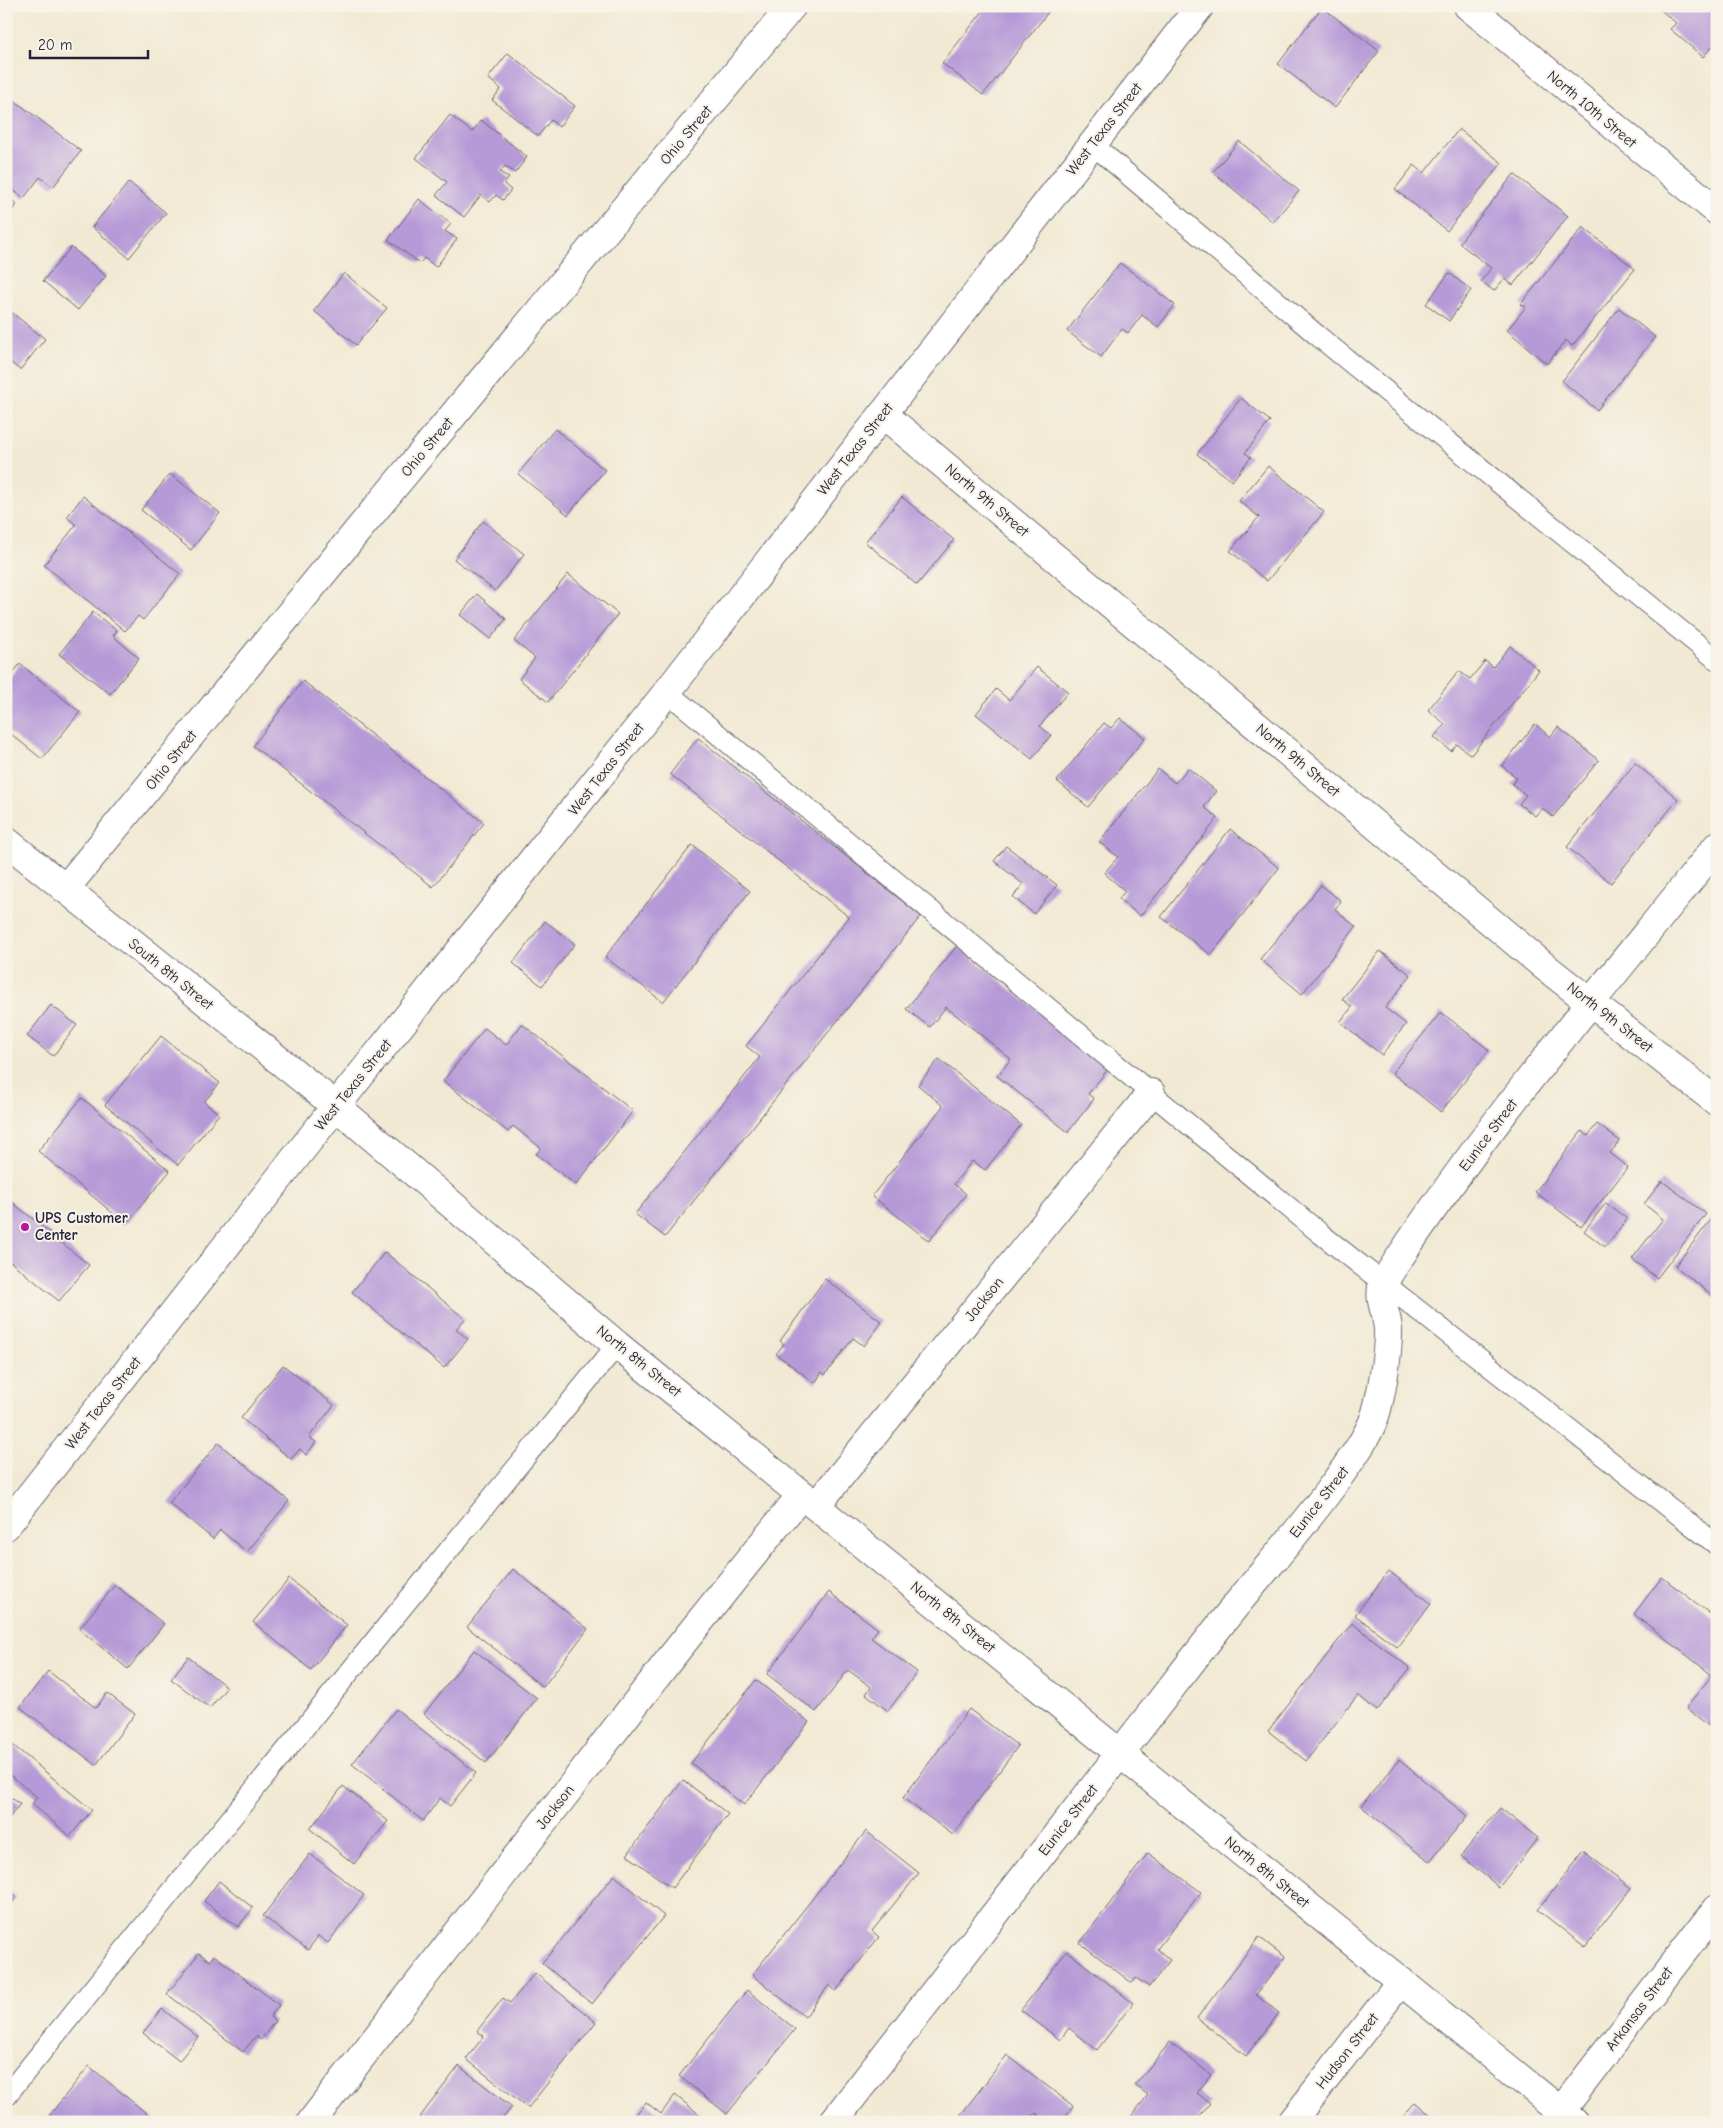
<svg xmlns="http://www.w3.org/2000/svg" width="1723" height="2128" font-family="'Comic Neue',sans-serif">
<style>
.building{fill:#b69ad7}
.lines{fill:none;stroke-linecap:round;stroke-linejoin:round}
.lane-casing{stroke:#6a6870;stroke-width:22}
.street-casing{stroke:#6a6870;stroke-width:30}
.secondary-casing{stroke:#6a6870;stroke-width:30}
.lane{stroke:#fff;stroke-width:20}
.street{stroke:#fff;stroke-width:28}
.secondary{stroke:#fff;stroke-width:28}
.poi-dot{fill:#b5179e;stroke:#f7f3e8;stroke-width:2}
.labels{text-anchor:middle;stroke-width:4;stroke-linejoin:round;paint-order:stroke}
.street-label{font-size:15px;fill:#22223b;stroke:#f7f3e8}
.poi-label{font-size:15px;font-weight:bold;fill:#22223b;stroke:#f7f3e8;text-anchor:start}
</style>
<rect width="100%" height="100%" fill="#f7f3e8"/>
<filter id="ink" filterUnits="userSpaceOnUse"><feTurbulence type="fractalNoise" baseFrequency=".02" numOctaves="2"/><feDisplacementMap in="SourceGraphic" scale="10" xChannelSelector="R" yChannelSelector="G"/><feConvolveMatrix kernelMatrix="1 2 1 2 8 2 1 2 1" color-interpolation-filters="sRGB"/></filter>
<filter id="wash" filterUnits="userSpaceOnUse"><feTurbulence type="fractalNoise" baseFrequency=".0096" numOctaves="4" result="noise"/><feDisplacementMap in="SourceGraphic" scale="20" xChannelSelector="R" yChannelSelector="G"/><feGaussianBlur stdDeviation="1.12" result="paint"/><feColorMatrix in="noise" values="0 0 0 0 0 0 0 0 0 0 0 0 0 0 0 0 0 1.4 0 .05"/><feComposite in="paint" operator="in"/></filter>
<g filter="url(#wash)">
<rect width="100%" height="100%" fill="#f1e9d3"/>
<g id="blocks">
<g class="building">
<path d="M987,6H1053L983,95L942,63Z"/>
<path d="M1656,6H1717V41L1703,57L1670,29L1676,23Z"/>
<path d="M1322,7L1379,51L1335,108L1278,64Z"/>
<path d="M508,53L575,106L559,127L551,120L538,136L492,100L501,89L488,78Z"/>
<path d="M6,94L81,151L53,187L40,177L24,198L6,185Z"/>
<path d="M450,115L472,132L481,120L527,157L515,173L505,166L500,172L509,178L504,184L511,190L503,200L496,195L490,202L481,195L464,217L436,195L447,182L416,158Z"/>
<path d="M1459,129L1502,163L1447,231L1395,189L1414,165L1424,173Z"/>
<path d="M1239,141L1299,191L1273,222L1213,172Z"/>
<path d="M1514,174L1568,216L1513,285L1504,279L1494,291L1481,281L1491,268L1459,243Z"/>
<path d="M129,182L166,213L129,258L92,227Z"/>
<path d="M6,196L17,204L7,217L13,222L6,230Z"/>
<path d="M419,199L451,224L445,231L457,239L436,267L424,258L420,263L388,240Z"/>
<path d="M1583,227L1635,269L1572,346L1566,340L1547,364L1507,330L1526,307L1521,304Z"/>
<path d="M71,247L106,276L78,310L43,281Z"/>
<path d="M1120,263L1175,305L1158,327L1142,315L1128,333L1122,329L1101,357L1067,331Z"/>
<path d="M344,273L387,308L356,345L314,311Z"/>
<path d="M1449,273L1471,290L1449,321L1426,304Z"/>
<path d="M6,308L45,339L20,370L6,359Z"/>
<path d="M1619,308L1655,337L1597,410L1562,381Z"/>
<path d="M1241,398L1270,421L1245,453L1251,457L1232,481L1197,454Z"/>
<path d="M555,429L605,470L568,515L518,474Z"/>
<path d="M1268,466L1324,512L1267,581L1230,551L1259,517L1239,501Z"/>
<path d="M170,474L220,513L191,550L141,510Z"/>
<path d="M83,496L180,574L143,620L138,616L125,631L44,565L76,525L67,517Z"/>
<path d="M902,497L954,540L917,585L865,542Z"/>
<path d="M483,521L524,554L495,591L454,559Z"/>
<path d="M568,574L618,614L548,702L519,679L535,658L514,641Z"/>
<path d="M477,594L506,619L490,639L460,615Z"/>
<path d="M93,612L117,631L113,636L139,658L110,694L59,654Z"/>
<path d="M1510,646L1539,670L1471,755L1457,744L1451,751L1434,737L1445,724L1428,710L1459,671L1470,679L1485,661L1493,667Z"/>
<path d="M20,664L80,712L42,759L6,730V682Z"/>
<path d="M1037,667L1068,692L1040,726L1051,735L1032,759L976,714L996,689L1009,700Z"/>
<path d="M303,681L484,823L433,887L253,746Z"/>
<path d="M1120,718L1145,738L1088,807L1057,781L1104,723L1111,728Z"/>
<path d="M1535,724L1550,737L1558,727L1599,760L1553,817L1542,808L1535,816L1519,804L1526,795L1512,784L1517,778L1502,766Z"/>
<path d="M698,738L921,916L665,1237L635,1214L760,1057L746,1046L849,917L670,774Z"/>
<path d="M1635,763L1678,799L1611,883L1567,847Z"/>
<path d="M1188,768L1216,791L1204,807L1218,818L1140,916L1119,899L1125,891L1104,873L1118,857L1099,842L1158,769L1175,783Z"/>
<path d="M1230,829L1279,868L1211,955L1161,917Z"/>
<path d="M692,845L750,891L663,1002L605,957Z"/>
<path d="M1006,846L1057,885L1034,914L1013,897L1023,884L994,861Z"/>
<path d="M1321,885L1341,901L1335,909L1356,927L1302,994L1260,959Z"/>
<path d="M545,921L575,944L542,986L513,963Z"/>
<path d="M957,946L1109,1068L1088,1094L1094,1099L1068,1132L997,1076L1011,1059L946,1007L930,1027L906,1009Z"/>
<path d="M1380,951L1411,975L1385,1008L1406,1024L1382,1055L1340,1022L1352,1007L1342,999Z"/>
<path d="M51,1005L77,1025L53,1056L27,1036Z"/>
<path d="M1441,1012L1489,1050L1441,1112L1392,1073Z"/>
<path d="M522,1024L633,1111L576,1185L536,1154L541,1148L513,1126L508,1132L443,1081L485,1028L506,1045Z"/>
<path d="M161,1036L220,1083L204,1102L219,1114L178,1165L105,1105Z"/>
<path d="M939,1059L1021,1125L985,1170L972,1161L954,1184L966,1194L929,1241L872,1196L943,1106L918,1085Z"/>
<path d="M82,1098L170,1171L126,1224L38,1151Z"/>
<path d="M1597,1124L1620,1141L1610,1153L1628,1167L1581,1227L1535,1192L1582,1131L1588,1136Z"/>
<path d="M1662,1181L1706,1214L1657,1278L1632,1259L1663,1219L1644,1204Z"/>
<path d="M6,1197L89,1265L59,1301L6,1258Z"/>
<path d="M1606,1203L1627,1219L1605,1247L1584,1231Z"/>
<path d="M1717,1212V1299L1675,1266Z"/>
<path d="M385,1252L465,1319L456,1329L468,1339L444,1368L352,1292Z"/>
<path d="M825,1279L882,1322L864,1346L853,1338L825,1375L822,1372L815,1383L776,1354L784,1344L780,1341Z"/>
<path d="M283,1365L334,1405L309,1437L316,1442L306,1455L300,1449L291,1459L241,1418Z"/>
<path d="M218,1443L289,1501L247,1552L220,1530L213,1539L169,1503Z"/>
<path d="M513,1569L588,1629L543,1687L467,1627Z"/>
<path d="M1389,1571L1431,1604L1397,1647L1355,1615Z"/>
<path d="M1662,1577L1717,1619V1732L1686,1708L1712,1675L1634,1614Z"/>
<path d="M289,1579L347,1625L311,1670L253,1622Z"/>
<path d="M115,1585L164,1624L128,1669L79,1629Z"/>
<path d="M829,1592L878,1629L871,1638L917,1672L888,1711L866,1694L871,1687L848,1670L816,1712L767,1674Z"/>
<path d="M1352,1623L1410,1668L1377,1711L1358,1695L1306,1761L1268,1731Z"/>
<path d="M474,1650L537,1698L486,1763L424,1714Z"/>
<path d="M188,1657L227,1687L210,1708L171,1679Z"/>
<path d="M48,1671L96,1708L107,1693L135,1714L96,1765L20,1707Z"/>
<path d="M756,1680L809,1722L744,1805L691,1763Z"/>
<path d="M396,1709L476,1773L450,1806L440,1798L423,1821L352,1764Z"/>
<path d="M969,1709L1018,1746L953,1835L903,1798Z"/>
<path d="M9,1742L92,1810L70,1836L32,1804L37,1797L6,1772V1746Z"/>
<path d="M1399,1760L1467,1816L1429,1862L1361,1806Z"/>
<path d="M683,1780L728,1814L672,1888L627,1855Z"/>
<path d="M343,1786L388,1821L354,1864L310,1829Z"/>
<path d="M6,1794L20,1804L6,1822Z"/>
<path d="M1500,1808L1538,1838L1499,1887L1461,1856Z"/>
<path d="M866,1831L919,1873L872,1931L879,1937L836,1991L829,1985L805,2017L752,1975Z"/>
<path d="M1583,1851L1631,1888L1585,1947L1538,1910Z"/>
<path d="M1148,1853L1201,1892L1157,1949L1170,1960L1149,1987L1136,1978L1132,1983L1080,1943Z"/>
<path d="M310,1854L364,1895L328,1943L318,1936L308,1950L263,1916Z"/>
<path d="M614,1875L664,1916L592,2004L542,1963Z"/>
<path d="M219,1881L253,1908L238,1927L204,1901Z"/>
<path d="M6,1889L16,1897L6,1911Z"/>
<path d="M1259,1937L1285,1957L1256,1995L1279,2013L1246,2056L1197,2018Z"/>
<path d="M1067,1951L1133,2003L1097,2050L1069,2028L1060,2040L1021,2010Z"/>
<path d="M199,1953L210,1961L214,1955L279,2005L270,2017L275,2021L261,2040L256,2036L243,2052L167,1994Z"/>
<path d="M535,1973L596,2022L528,2108L466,2059L484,2036L477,2031L503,1998L510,2003Z"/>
<path d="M747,1990L795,2029L727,2114L679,2076Z"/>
<path d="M162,2009L198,2037L179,2061L143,2033Z"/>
<path d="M1170,2042L1211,2075L1197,2093L1210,2103L1195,2122H1127L1148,2095L1135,2085Z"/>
<path d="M1007,2055L1073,2106L1061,2122H1047L1036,2113L1029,2122H955Z"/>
<path d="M89,2066L157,2122H44Z"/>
<path d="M459,2066L512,2107L500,2122H416Z"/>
<path d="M675,2095L709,2122H630L646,2102L661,2114Z"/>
<path d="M1415,2102L1439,2122H1399Z"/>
</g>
</g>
</g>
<g filter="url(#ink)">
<use href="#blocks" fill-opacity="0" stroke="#6a6870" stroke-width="1"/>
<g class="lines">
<g class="lane-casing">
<g id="lane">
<path d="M1092,144L1318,336L1717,660"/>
<path d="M667,692L1321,1234L1717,1545"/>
<path d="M6,2096L390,1622L617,1345"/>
</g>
</g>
<g class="street-casing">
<g id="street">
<path d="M1468,6L1717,211"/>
<path d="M883,414L1544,966L1717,1102"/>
<path d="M6,841L336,1106L617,1345L1574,2122"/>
<path d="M65,889L359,529L792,6"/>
<path d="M816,1506L1151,1093"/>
<path d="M1561,2111L1717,1908"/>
<path d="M311,2122L673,1655L802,1494"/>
<path d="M833,2122C962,1956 1091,1791 1220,1625C1258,1577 1300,1531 1336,1481C1350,1461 1365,1442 1374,1419C1381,1399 1388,1355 1388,1333C1389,1316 1377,1300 1383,1283C1482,1129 1603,989 1717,846"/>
<path d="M1292,2122L1401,1981"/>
</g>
</g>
<g class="secondary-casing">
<path id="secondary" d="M6,1526L336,1106L667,692L1200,6"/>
</g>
<use href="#lane" class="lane"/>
<use href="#street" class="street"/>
<use href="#secondary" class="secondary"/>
</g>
</g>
<circle class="poi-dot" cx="25" cy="1227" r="5"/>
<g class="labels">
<g class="street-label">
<text transform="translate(1592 109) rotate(40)" y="5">North 10th Street</text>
<text transform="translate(1104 129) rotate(-52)" y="5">West Texas Street</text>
<text transform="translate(686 135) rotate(-50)" y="5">Ohio Street</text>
<text transform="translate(427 447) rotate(-50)" y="5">Ohio Street</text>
<text transform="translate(855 449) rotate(-52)" y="5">West Texas Street</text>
<text transform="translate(987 500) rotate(40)" y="5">North 9th Street</text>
<text transform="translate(171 760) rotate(-51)" y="5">Ohio Street</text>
<text transform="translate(1298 760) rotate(40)" y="5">North 9th Street</text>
<text transform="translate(606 769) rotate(-52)" y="5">West Texas Street</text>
<text transform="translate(171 974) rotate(39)" y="5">South 8th Street</text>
<text transform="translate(1610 1017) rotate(38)" y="5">North 9th Street</text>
<text transform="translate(353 1085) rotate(-51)" y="5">West Texas Street</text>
<text transform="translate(1488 1135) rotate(-53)" y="5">Eunice Street</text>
<text transform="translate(984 1299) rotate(-51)" y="5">Jackson</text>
<text transform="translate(639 1361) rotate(39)" y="5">North 8th Street</text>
<text transform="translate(103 1403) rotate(-52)" y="5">West Texas Street</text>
<text transform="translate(1319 1502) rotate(-52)" y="5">Eunice Street</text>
<text transform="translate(953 1617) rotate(39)" y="5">North 8th Street</text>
<text transform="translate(555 1807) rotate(-52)" y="5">Jackson</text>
<text transform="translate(1068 1820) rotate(-52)" y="5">Eunice Street</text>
<text transform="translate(1267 1872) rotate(39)" y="5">North 8th Street</text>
<text transform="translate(1639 2009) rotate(-53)" y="5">Arkansas Street</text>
<text transform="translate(1347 2051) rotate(-52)" y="5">Hudson Street</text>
</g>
<g class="poi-label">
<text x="35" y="1223">UPS Customer<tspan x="35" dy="17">Center</tspan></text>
</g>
</g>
<rect width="1723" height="2128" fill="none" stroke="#f7f3e8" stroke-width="25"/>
<path d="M30 50v8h118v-8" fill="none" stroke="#22223b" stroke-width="2.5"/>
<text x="38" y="50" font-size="15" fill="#22223b" stroke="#f7f3e8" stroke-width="4" paint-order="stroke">20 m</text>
</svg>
